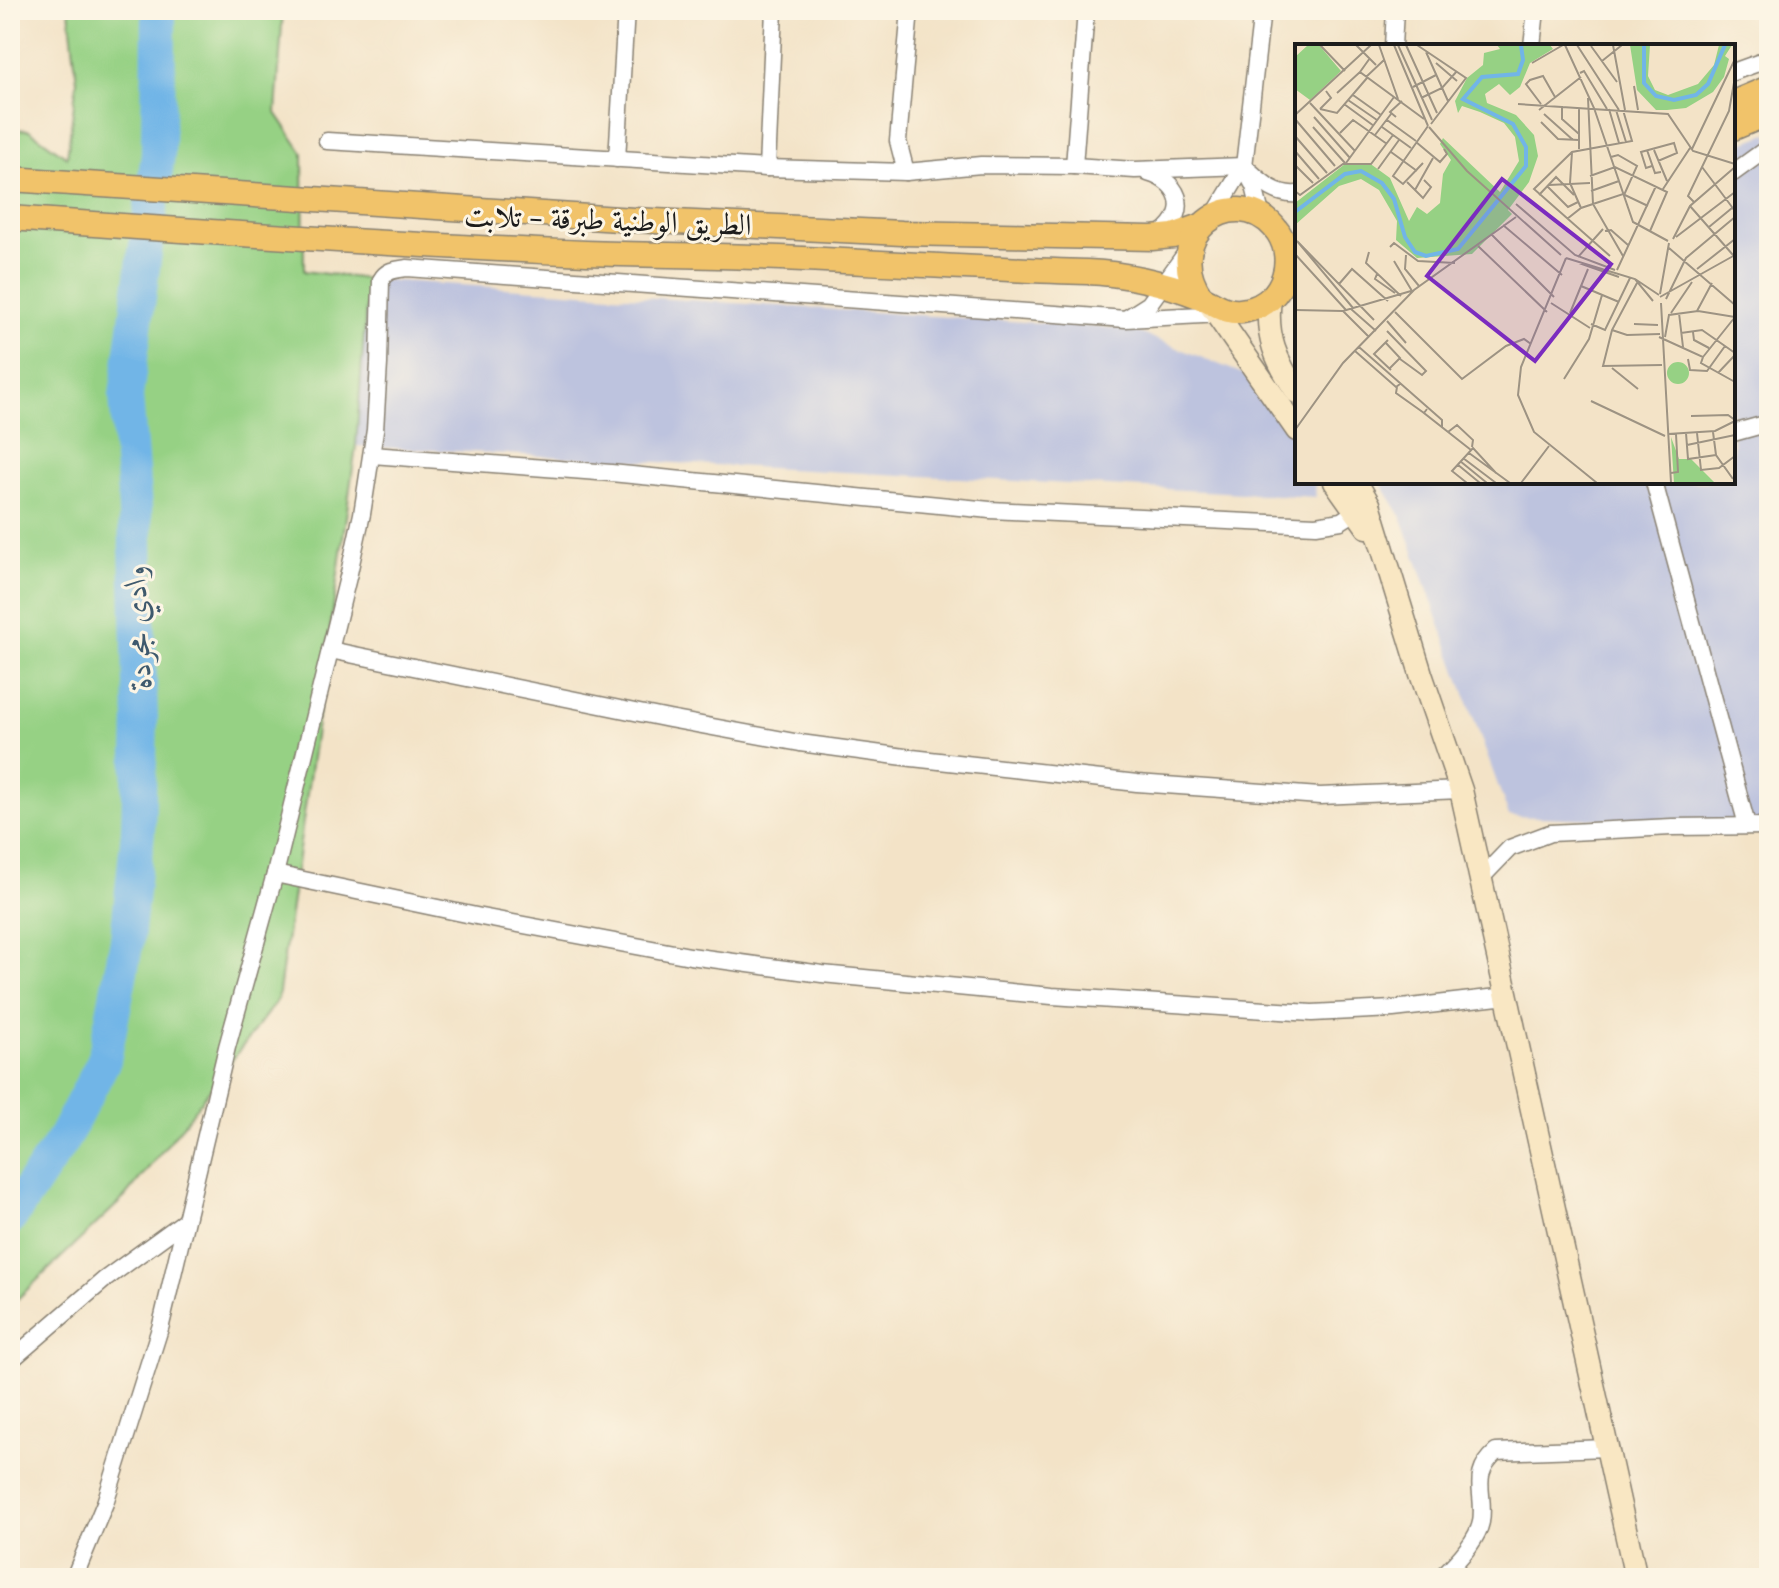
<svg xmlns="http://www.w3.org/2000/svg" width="1779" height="1588" font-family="Cardo,Amiri,serif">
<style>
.industrial{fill:#bdc3de}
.green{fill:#96d184;stroke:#597650;stroke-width:2}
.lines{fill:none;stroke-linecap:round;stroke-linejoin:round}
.river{stroke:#71b5e7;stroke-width:34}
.street-casing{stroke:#888072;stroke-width:19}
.secondary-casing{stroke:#888072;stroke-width:25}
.primary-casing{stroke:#888072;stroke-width:27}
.street{stroke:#fff;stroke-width:16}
.secondary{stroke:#f9e7c3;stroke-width:22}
.primary{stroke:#f1c36a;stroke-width:24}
.labels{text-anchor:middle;stroke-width:6;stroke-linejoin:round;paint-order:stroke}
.street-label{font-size:30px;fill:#1c1c1c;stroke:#fcf5e5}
.water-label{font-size:32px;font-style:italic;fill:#3e596d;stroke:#fcf5e5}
.inset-river{fill:none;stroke:#71b5e7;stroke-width:4}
.inset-road{fill:none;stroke:#9d9383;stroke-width:2}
.view{fill:#7b2cbf;fill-opacity:0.15;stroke:#7b2cbf;stroke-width:4}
.inset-edge{fill:none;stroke:#1c1c1c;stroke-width:4}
</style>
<rect width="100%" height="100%" fill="#fcf5e5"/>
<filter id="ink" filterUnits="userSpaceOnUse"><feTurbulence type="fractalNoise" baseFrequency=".0125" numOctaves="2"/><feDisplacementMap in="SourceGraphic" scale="16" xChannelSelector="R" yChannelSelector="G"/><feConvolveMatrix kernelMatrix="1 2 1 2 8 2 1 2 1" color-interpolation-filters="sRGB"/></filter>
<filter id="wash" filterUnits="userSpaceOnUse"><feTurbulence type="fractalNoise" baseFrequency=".006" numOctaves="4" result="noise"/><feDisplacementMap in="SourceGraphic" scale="32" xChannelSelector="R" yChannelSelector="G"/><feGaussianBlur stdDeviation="1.8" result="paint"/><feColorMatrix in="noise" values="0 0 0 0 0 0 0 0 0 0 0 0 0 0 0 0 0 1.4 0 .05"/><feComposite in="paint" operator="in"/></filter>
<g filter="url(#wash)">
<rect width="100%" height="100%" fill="#f3e3c7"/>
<g class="industrial">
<path d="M1769,133V825L1509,816L1401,516L1380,482H1733V147Z"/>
<path d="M368,279L1130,329L1243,374L1297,437V482H1314L1316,497L356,446Z"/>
</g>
<path class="green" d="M69,10H283L276,113L303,153L304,271L368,279L356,446L278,999L180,1129L125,1197L10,1306V129L29,130L67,157L77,81Z"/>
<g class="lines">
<path class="river" d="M10,1218L65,1136L104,1060L127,940L138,831L141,718L135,509L126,396L158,154L159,10"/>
</g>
</g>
<g filter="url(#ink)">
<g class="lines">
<g class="street-casing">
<g id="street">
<path d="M1393,46L1395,10"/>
<path d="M1532,46L1536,10"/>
<path d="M1733,72L1769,59"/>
<path d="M327,141L767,168L906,172L981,165L1074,166L1135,170L1244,166C1260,180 1274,196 1297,194"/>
<path d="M617,159L626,10"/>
<path d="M1074,166L1086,10"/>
<path d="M767,168L774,10"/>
<path d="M1246,171L1254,186L1262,218"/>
<path d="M906,172L898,141L910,10"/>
<path d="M1148,173C1184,183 1190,217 1157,236"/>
<path d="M1733,173L1769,147"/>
<path d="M1213,217L1244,166L1262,10"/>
<path d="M1127,318L1149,304L1188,250"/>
<path d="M1733,433L1769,423"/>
<path d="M372,455L611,473L990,510L1316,525L1341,521L1363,507"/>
<path d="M1654,482L1747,825"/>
<path d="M330,650L669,719L800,743L912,758L1137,783L1320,796L1461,790"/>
<path d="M275,874L481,917L690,956L822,974L1052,996L1312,1013L1393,1009L1507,996"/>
<path d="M1481,878L1510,848L1550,833L1672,827L1769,826"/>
<path d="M10,1361L104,1280L185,1221"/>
<path d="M74,1578L105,1503L161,1325L227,1047L275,874L349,573L362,514L375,430L379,364L381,280C387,269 396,270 407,268L1126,319L1222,314"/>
<path d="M1440,1578C1455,1564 1477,1542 1481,1522C1486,1493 1469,1476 1496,1452L1608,1448"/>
</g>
</g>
<g class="secondary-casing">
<g id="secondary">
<path d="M1270,299C1265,336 1276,361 1297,392"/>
<path d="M1208,302L1297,430"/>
<path d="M1335,482L1367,527"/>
<path d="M1356,482L1369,504L1421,674L1461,790L1636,1578"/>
</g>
</g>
<g class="primary-casing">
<g id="primary">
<path d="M1733,103L1769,88"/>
<path d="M1733,128L1769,113"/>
<path d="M10,179L634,220L902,233L1152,238L1173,236L1201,226"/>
<path d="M10,218C202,232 394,245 586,253C642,255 697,255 753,257C864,261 975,269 1087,272C1121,273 1166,283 1198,296C1215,303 1226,315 1247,310C1285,303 1299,255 1274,227C1233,181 1159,236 1201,297"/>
</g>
</g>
<use href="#street" class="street"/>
<use href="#secondary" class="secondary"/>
<use href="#primary" class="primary"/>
</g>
</g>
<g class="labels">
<g class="street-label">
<text transform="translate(608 220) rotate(2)" y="10">الطريق الوطنية طبرقة - تلابت</text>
</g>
<g class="water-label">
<text transform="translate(137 627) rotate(-93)" y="11">وادي مجردة</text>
</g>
</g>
<g transform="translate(1295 44)">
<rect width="440" height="440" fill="#f3e3c7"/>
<path d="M13,1H24L46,27L15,56L0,45V13ZM202,1H255L258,5L235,19L225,43L215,51L204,40L190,50L192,59L221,71L239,91L243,112L234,138L213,166L217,170L177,210L122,214L101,196L102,177L84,146L66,135L44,142L0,181V159L50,120L77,121L95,134L114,177L122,163L132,170L145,159L148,130L156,116L145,100L148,94L205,148L224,117L220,93L209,79L185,68L167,62L163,69L160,57L172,34L188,21L189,9L205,5ZM335,1H355L353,32L360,46L373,51L403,40L419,21L424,1H437L430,12L434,15L429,33L418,48L391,64L372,66H361L342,46ZM372 329a11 11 0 1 1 22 0a11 11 0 1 1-22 0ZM376,393L384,415H396L420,439H379Z" fill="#96d184"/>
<path class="inset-river" d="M349,1V39L361,52L379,56L401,51L413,40L430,1M0,168L50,130L66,127L87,139L99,155L110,193L120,208L131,212L163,205L231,122V103L218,80L168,55L187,33L223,30L228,16L226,1"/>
<path class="inset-road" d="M25,1L50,27M61,1L81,21M84,1L103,55M99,1L133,82M103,1L137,76M111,1L142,69M122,1L171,34L136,80M270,1L299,64L338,178L373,197M282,1L324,66M318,1L330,66M296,2L322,38M131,8L153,57M75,14L65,28L129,75M307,17L327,1M141,19L162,37M237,19L268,1M285,29L289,27L312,65M71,33L89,16M339,42L343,66M118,43L141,31M42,49L65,28M58,51L86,71M126,54L147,44L162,27M293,54L298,160L328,212M53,56L82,76M15,59L60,107M49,60L79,82M223,60L373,70L398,107L440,120M246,60L231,40L235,36L248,32L260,53M267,62V75L284,90M284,64V105M25,65L42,69L72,34M25,65L36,54L31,47M314,65L324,99M244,66L286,33M321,66L331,98M249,70L278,96M0,71L76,1M19,73L55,114M101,73L95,68L107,57M0,75L40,122M92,76L121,97M246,78L263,95L284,96M18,83L50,119M87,83L116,104M134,83L172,127L266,211M45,89L58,76L92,100M80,91L96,70M0,92L32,129M121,98L145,118L152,110L149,105M397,105L440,15M352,106L360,129L366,128M359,106L372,137M0,107L24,135M96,108L122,127M277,108L275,139L286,164M316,113L323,111L342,122L329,151M51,119L99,53M128,119L108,140L98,132L133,82M0,121L18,139M357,122L351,124L346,108L379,99L382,109L363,117M407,123L440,167M83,125L104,96M295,132L320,123L372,148L355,187M112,138L128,154L136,143L129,136M254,141L295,139M252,142L273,163L283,158M368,145L395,104M120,146L138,114M0,147L5,151L48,120H76L98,91M296,147L324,137M244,151L261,133L279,151M399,158L393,152L434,67L440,33M221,160L280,211L320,226M395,162L438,211M272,175L286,164L328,150L353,162M208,181L267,231M414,183L437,164M310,187L316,186L333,201M197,191L259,253M381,193L440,148M378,195L395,162L440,123M183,202L252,268M95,203L99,199L123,217L160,219M374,204L440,261M74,208L71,219L106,252M0,210L51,266M111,211L110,225L124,242M315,212L239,145L277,108L337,97L328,66M283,213L308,185M271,214L226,323L223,351L239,388L302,439M271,214L340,235L358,257M99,217L117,247M284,219L324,233M402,225L440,195M322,226L361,142M82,230L80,235L100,249M340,235L364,251M342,239L317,286L308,322L367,321M44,240L57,225L93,257M286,242L324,258M365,250L374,199M365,253L440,211M371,255L391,214L440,173M256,259L295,284M366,259L376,439M58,264L2,197L79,276M56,265L81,287M0,266L48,267L116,247M48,267L74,293M402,267L417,239M100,268L167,335L211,302L229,295L236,300M275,269L293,225M376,269L397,238M384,269L388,303M92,277L111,299M296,280L310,286L335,234M339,280L363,281M317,286L332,291L365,290M92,287L131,327L127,331L105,315M398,288L399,296L414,304M386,289L407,286L440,309M364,293L408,313L406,319L440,338M370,293L374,271L403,267L440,273M93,296L79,310L96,326M90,298L105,314L95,324M64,303L147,376V383M60,307L101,343L105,340M408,313L440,273M393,315L395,326L412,327L430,302M317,324L343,345M423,329L440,311M269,335L294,295L307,251M102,343L101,349L129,369M296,357L370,392M132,365L129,369L176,406M396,372L433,371L440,376M0,386L48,319L119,246L221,173M153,388L162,381L178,396L177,403M418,388L421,411L438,435M391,389L393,415L421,411M402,389L406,426L424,424L440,412M373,390L420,387L440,377M392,401L440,391M174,409L215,439M168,414L201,439M165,417L192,439M162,420L185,439M376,429L383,428L381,390M172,439L157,427L178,404L201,429M226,439L254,402"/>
<path class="view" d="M207,135L316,220L240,317L132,232Z"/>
<rect width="440" height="440" class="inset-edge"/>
</g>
<rect width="1779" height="1588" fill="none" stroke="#fcf5e5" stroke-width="40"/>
</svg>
